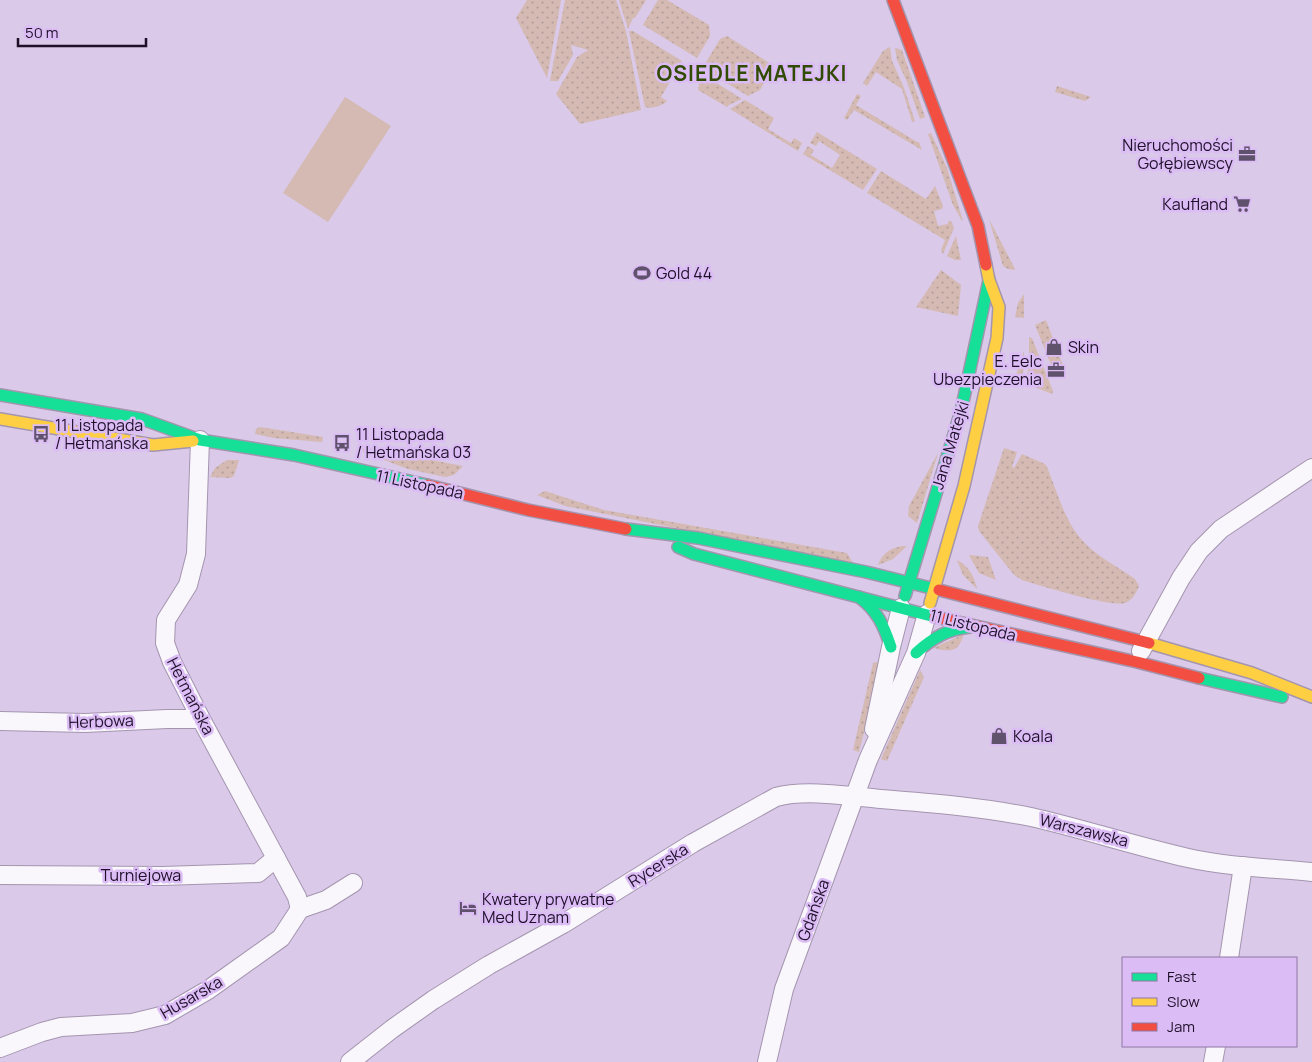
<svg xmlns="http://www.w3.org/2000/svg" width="1312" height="1062" font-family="Manrope,sans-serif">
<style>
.green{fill:url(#green-dots)}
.pitch{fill:#d4bab3}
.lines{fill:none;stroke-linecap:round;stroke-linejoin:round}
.street-casing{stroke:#a495af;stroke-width:20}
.fast-casing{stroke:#a495af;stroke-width:14}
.slow-casing{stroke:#a495af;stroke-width:14}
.jam-casing{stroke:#a495af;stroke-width:14}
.street{stroke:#f9f7fc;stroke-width:18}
.fast{stroke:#16e098;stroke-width:11}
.slow{stroke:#ffcf43;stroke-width:11}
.jam{stroke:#f24e42;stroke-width:11}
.labels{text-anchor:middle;stroke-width:5;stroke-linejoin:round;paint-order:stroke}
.poi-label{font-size:16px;fill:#1f102a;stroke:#dbbcf5;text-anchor:start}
.street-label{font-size:16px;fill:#1f102a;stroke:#dbbcf5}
.district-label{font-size:21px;font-weight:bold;letter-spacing:1px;fill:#314c02;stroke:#dbbcf5}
</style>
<defs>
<pattern id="green-dots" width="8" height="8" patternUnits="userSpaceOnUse" patternTransform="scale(1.25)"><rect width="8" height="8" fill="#d4bab3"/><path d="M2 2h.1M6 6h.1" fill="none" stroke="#b69f9a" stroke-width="1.8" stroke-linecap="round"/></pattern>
</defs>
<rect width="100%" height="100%" fill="#dac9e8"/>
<g class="green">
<path d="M527,0H561L547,78L516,18Z"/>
<path d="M565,0H616L626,31L641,110L580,124L556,94L577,57L588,50L571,45L573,55L558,81H550Z"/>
<path d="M619,0H646L635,18H633L628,29Z"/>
<path d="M658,0H667L709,25L710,36L697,58L643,25Z"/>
<path d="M629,31H633L682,61L661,97L667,101C663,106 651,109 645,107Z"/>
<path d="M727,36L774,66L760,90L748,96L708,72L705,64L720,39Z"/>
<path d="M890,47L892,61L904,88L915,121L912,122L902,89L876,72L867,86L863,83L883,51Z"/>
<path d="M895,48L902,50L925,117L920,119L907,82L897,60Z"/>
<path d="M701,73L742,99L729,105L727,107L698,90Z"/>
<path d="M1057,86L1091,97L1085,101L1055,92Z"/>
<path d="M857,94L861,96L856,105L917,142H919L922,150L854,110L847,120L844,118Z"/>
<path d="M745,100L774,118L768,129L791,143L794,138L802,143L798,151L730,109Z"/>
<path d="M817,132L877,169L863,190L803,154L808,146L814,150L811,155L832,168L840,155L819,141L816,146L810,143Z"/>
<path d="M931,133L947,168L963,221H962L953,205L928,134Z"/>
<path d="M881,171L926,199L935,186L943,206L942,209L934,211L938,226L948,224V221H951L954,228L943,254L941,250L945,240L867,193Z"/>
<path d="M989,219L1015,269V270L1008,269L1003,266Z"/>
<path d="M956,236L961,260H955L947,256Z"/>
<path d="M941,270L961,285L958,316L916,307Z"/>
<path d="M1024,294V318L1015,317L1018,303Z"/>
<path d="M1046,320L1064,368L1054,372L1035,325Z"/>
<path d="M1029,337L1032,338L1053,391L1052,394L1025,383L1029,366Z"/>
<path d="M1024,351V369L1019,383L1016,375Z"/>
<path d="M260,427L323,437L322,442L274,438L255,434L256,429Z"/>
<path d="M364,447L463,466L454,475L445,477L408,469L363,452Z"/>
<path d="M1004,448L1017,452L1012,467L1014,468L1022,454L1045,464L1047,467C1057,491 1064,520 1082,540C1096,556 1118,567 1135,579L1139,586C1136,593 1133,600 1125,603C1108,607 1042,586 1022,580L1014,575L979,531L978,526Z"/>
<path d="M938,453L917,523L908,516L909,506Z"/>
<path d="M227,460H239L234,476L230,478L210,477L215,468Z"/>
<path d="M545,491L604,510L847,553L853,563L565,506L537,495Z"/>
<path d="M902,546H907L893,559L878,565C882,553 891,548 902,546Z"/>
<path d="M969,555L988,557L996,580L979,573Z"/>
<path d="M957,560C969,566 974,576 977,589L963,575Z"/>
<path d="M964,634C958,653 951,652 933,648Z"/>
<path d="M882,661L859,752L853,750L873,663Z"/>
<path d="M920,670L924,677L887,761L881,759Z"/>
</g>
<path class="pitch" d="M345,97L391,126L328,222L283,193Z"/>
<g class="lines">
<g class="street-casing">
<g id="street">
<path d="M200,440L196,554L188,585L166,620L165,643L172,662L201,719L297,897L300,909"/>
<path d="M1141,651L1181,578L1199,551L1221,529L1312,468"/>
<path d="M0,721L85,723L167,719H201"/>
<path d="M874,729L891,647L901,608"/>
<path d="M0,875L162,876L258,873L276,858"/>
<path d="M1229,958L1243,866"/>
<path d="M0,1048L42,1032L61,1027L132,1023L165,1015L208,990L281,938L300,909L326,900L353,883"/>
<path d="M350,1062L392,1029L433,1000L489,965L563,924L693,843L776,797C805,789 849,796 881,799C931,803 981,807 1031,817C1084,829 1135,846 1188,858C1228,867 1271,868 1312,872"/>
<path d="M767,1062L784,989L868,760L916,653L927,614"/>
<path d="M1213,1062L1216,1046"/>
</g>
</g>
<g class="fast-casing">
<g id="fast">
<path d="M0,395L142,419L200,440L294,455L427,485"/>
<path d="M626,529L698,538L866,572L939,590"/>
<path d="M678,547L694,554L935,617"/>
<path d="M905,596L961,411L989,280"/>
<path d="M859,597C877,610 884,626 891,647"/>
<path d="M916,653C932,638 948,629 970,627"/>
<path d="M1199,678L1282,697"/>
</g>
</g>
<g class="slow-casing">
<g id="slow">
<path d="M0,419L153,445L193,441"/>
<path d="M930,603L964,486L997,338L999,307L989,280L986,265"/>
<path d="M1149,643L1252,673L1312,697"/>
</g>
</g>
<g class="jam-casing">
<g id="jam">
<path d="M893,0L978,226L986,265"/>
<path d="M427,485L528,510L626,529"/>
<path d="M939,590L1149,643"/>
<path d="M935,617L1137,662L1199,678"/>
</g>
</g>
<use href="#street" class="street"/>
<use href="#fast" class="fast"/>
<use href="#slow" class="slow"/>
<use href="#jam" class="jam"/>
</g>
<defs>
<g id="office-bare" transform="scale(1.35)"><path d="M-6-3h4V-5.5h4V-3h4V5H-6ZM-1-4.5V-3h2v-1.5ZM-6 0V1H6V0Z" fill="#60516c" stroke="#dbbcf5" stroke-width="2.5" paint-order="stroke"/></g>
<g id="supermarket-bare" transform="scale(1.35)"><path d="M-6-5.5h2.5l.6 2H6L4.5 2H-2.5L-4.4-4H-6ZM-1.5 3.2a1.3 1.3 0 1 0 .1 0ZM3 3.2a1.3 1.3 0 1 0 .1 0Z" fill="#60516c" stroke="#dbbcf5" stroke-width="2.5" paint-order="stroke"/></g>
<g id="stadium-bare" transform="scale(1.35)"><path d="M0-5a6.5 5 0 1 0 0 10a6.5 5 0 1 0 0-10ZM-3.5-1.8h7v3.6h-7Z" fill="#60516c" stroke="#dbbcf5" stroke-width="2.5" paint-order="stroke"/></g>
<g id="shop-bare" transform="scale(1.35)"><path d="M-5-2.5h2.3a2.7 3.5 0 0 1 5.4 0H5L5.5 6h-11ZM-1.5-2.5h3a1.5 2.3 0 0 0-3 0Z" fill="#60516c" stroke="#dbbcf5" stroke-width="2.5" paint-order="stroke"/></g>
<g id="bus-bare" transform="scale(1.35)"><path d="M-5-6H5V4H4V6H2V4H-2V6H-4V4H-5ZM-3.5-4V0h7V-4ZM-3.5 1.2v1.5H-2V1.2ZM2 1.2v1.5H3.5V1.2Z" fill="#60516c" stroke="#dbbcf5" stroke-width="2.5" paint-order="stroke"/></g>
<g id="hotel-bare" transform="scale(1.35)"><path d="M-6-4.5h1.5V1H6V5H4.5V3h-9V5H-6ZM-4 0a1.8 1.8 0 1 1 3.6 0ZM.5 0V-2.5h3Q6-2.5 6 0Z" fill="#60516c" stroke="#dbbcf5" stroke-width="2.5" paint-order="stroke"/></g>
</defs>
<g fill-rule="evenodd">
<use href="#office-bare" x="1247" y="154"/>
<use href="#supermarket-bare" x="1242" y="204"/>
<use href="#stadium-bare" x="642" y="273"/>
<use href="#shop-bare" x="1054" y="347"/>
<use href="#office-bare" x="1056" y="370"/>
<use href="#bus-bare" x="41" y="434"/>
<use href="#bus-bare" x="342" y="443"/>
<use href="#shop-bare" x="999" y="736"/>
<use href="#hotel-bare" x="468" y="908"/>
</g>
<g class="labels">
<g class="poi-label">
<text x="1233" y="151" text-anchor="end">Nieruchomości<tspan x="1233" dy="18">Gołębiewscy</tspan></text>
<text x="1228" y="210" text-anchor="end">Kaufland</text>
<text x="656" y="279">Gold 44</text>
<text x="1068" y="353">Skin</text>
<text x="1042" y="367" text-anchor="end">E. Eelc<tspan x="1042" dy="18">Ubezpieczenia</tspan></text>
<text x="55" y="431">11 Listopada<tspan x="55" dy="18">/ Hetmańska</tspan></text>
<text x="356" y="440">11 Listopada<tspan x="356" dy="18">/ Hetmańska 03</tspan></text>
<text x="1013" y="742">Koala</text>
<text x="482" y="905">Kwatery prywatne<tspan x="482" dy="18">Med Uznam</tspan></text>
</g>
<g class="street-label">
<text transform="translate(950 445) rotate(-73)" y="6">Jana Matejki</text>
<text transform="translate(420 484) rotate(12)" y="6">11 Listopada</text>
<text transform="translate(973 625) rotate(14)" y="6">11 Listopada</text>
<text transform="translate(191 696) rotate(63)" y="6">Hetmańska</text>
<text transform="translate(101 721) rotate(-2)" y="6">Herbowa</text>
<text transform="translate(1084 830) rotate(14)" y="6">Warszawska</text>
<text transform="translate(658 865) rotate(-32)" y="6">Rycerska</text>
<text x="141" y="881">Turniejowa</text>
<text transform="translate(813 910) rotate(-70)" y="6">Gdańska</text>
<text transform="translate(191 997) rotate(-30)" y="6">Husarska</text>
</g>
<g class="district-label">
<text x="752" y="81">OSIEDLE MATEJKI</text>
</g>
</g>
<rect x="1122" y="957" width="175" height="90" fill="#dbbcf5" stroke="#9077a4"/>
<rect x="1132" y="973" width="25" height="8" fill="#16e098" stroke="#9077a4"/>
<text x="1167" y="982" font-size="15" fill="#1f102a">Fast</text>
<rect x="1132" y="998" width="25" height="8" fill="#ffcf43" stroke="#9077a4"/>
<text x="1167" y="1007" font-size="15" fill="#1f102a">Slow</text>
<rect x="1132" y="1023" width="25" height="8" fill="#f24e42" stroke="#9077a4"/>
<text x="1167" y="1032" font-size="15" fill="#1f102a">Jam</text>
<path d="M18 38v8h128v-8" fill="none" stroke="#1f102a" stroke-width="2.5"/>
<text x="25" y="38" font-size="15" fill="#1f102a" stroke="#dbbcf5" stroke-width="4" paint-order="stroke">50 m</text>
</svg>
